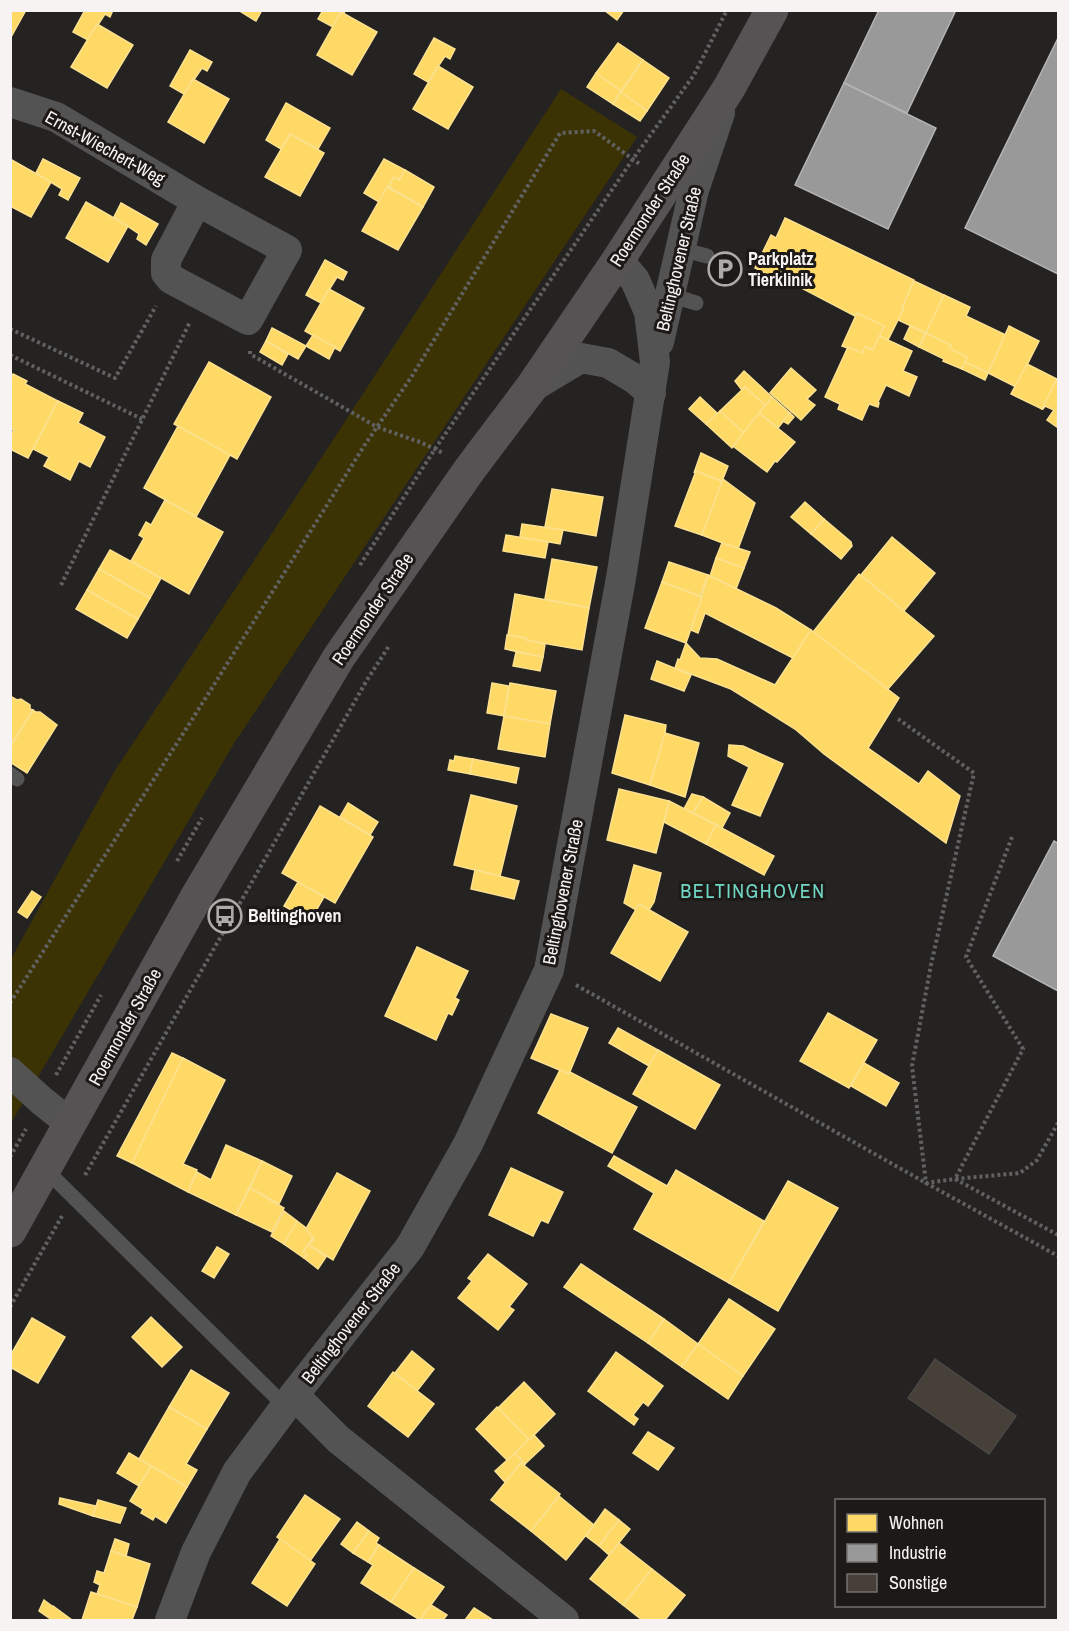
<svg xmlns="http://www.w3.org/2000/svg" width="1069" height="1631" font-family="'Archivo Narrow',sans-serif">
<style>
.green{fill:#3c3305}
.homes{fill:#ffd966;stroke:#fce190;stroke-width:1.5}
.industry{fill:#999;stroke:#b5b4b4;stroke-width:1.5}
.building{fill:#474038;stroke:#4a4847;stroke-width:1.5}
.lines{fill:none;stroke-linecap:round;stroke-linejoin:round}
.path{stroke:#626161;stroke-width:4;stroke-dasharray:3 3;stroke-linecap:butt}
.service{stroke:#545353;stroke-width:15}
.minor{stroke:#545353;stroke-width:30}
.secondary{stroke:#555354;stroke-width:33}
.labels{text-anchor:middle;stroke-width:6;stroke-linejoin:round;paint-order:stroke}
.street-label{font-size:18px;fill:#f6f3f2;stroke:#1d1917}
.poi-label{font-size:18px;font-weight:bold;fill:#f6f3f2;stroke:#1d1917;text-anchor:start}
.neighbourhood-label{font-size:20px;letter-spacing:1.5px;fill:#71d7c5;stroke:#1d1917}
</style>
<rect width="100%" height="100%" fill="#252322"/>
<path class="green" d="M561,89L637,137L233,745L11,1123V959L114,772L292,503Z"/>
<g class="homes">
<path d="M10,10H26L10,39Z"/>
<path d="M85,10H113L110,17L105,14L88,40L73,32Z"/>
<path d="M238,10H262L256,21Z"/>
<path d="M323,10H345L344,13L341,12L333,27L318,19Z"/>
<path d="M604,10H624L617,20Z"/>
<path d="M341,12L377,32L352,75L317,55Z"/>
<path d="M97,24L133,45L107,88L71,67Z"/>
<path d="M434,38L455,49L450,59L445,56L428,82L414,74Z"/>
<path d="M618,43L643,60L621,91L596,73Z"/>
<path d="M190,50L212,62L207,71L202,68L184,94L170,86Z"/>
<path d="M643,60L669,78L647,111L621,92Z"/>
<path d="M438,66L473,87L448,129L413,109Z"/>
<path d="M596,73L621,91L613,104L587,87Z"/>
<path d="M193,79L229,99L204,143L168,122Z"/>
<path d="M621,92L647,111L640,121L613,104Z"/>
<path d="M286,103L330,128L318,149L290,134L281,149L266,140Z"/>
<path d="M290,134L324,153L300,196L265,177Z"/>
<path d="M10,159L51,182L31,217L10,206Z"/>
<path d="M43,159L80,178L68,200L59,195L62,189L36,173Z"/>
<path d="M384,159L405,170L399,180L394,177L379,202L364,193Z"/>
<path d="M405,170L434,187L423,207L389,187L394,177L399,180Z"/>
<path d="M387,187L423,207L398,250L362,231Z"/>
<path d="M86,202L128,226L108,262L66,238Z"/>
<path d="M121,203L158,224L146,245L137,239L139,234L114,217Z"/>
<path d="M785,218L914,280L902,308H904L888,340L879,336L884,326L857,313L855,316L794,284L793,287L755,268L771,235L776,238Z"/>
<path d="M325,260L347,272L343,280L337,277L321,303L306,295Z"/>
<path d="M914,281L944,295L926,333L898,320L904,308H902Z"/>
<path d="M329,289L364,308L340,351L305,331Z"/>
<path d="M944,295L970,307L966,316L1006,335L988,373L965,362L967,357L949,348L951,345L926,333Z"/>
<path d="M857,313L884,326L873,350L865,347L862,353L842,346Z"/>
<path d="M910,326L925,333L919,347L904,339Z"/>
<path d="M1009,326L1039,341L1016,387L988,373Z"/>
<path d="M272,328L306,346L298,359L266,341Z"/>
<path d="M926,333L951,345L949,348L967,357L962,369L943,361L944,359L919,347Z"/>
<path d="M313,335L335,347L329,359L306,346Z"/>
<path d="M879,336L912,351L903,371L917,377L909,396L886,385L878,402L879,403L878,407L869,404L862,420L838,409L840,404L825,397L848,347L862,353L865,347L873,350Z"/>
<path d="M266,341L288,354L282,365L260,352Z"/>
<path d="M209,362L271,397L237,459L174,424Z"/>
<path d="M965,362L988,373L985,380L962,369Z"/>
<path d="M1027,364L1057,379L1042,409L1011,394Z"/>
<path d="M791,368L816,390L807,399L815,405L801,420L770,393Z"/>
<path d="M744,371L772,397L766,406L745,387L742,390L735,381Z"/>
<path d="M13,374L27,381L25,384L58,401L28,458L10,449V436L14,430L10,429V379Z"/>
<path d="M1057,379H1058L1057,427L1047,420L1054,410L1045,406L1043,409H1042Z"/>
<path d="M745,387L766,406L744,433L720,411Z"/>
<path d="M700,397L718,414L706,424L689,409Z"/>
<path d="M772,397L790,413L778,428L759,413Z"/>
<path d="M58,401L83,413L78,423L105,437L90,467L79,461L70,480L44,466L49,457L33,449Z"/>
<path d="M720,411L744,433L732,448L706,424Z"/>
<path d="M759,413L795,442L777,462L775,461L767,472L733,446Z"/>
<path d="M790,413L794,417L788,424L783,421Z"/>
<path d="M178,426L230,455L196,517L144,488Z"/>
<path d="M701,453L728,466L722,481L696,471L694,473Z"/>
<path d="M696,471L723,482L702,535L675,526Z"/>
<path d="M723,479L755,503L738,549L702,535Z"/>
<path d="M552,489L603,497L596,536L545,527Z"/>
<path d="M165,500L223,532L189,594L131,561L144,538L139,535L146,522L151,525Z"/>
<path d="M805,502L824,519L811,534L791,517Z"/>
<path d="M824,519L851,542L852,546L841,559L811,534Z"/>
<path d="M522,524L563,530L560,544L520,537Z"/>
<path d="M506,535L548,542L545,558L503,551Z"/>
<path d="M892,537L935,573L904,611L861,575Z"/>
<path d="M722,543L750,552L744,568L716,558Z"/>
<path d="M110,550L161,578L150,598L99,569Z"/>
<path d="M716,558L744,568L736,589L710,576Z"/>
<path d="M552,559L597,567L589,608L545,599Z"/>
<path d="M669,562L708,575L700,596L662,582Z"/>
<path d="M99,569L150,598L138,619L87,590Z"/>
<path d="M859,574L934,636L888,689L813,632Z"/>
<path d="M708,575L776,608L811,630L793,658L705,613L698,633L691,630Z"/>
<path d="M662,582L702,597L686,643L645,628Z"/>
<path d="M87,590L138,619L127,638L76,609Z"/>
<path d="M515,594L589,608L582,650L526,640V638L508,635Z"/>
<path d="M811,630L899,698L868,748L919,784L928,771L960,796L946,843L824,754L795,729L731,689L675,668L678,659L680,660L686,643L700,658L717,659L775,685Z"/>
<path d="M507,635L526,638V640L545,644L543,657L505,649Z"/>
<path d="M516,652L543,657L540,671L513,666Z"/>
<path d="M657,661L691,675L684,691L651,679Z"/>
<path d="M492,683L509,686L504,716L487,713Z"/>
<path d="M510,683L556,691L550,724L504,716Z"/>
<path d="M10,696L17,700L21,699L30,705V709L33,710L10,747Z"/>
<path d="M33,710L36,712H40L57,725L27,773L10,762V747Z"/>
<path d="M625,715L666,725L665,733L650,785L612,773Z"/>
<path d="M504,716L550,724L545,757L498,749Z"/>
<path d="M665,733L699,743L685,797L650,785Z"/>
<path d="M729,745L743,746L783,764L760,816L732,805L749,767L728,756Z"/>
<path d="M455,756L473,759L470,774L448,770L450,760L454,761Z"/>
<path d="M473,759L519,768L516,783L470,774Z"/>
<path d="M619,789L669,801L656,853L607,840Z"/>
<path d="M692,794L703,797L693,813L684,809Z"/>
<path d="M471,795L517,806L500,876L454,865Z"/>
<path d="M703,797L730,813L722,828L693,813Z"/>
<path d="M669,801L716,825L706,844L664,822Z"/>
<path d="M348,803L378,822L370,835L340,817Z"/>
<path d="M320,806L373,837L335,903L282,873Z"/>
<path d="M716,825L774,856L764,875L706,844Z"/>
<path d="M634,865L661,873L654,902L649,910L639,904L636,910L624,903Z"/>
<path d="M475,870L519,881L514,899L471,889Z"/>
<path d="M298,882L324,897L310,921L284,906Z"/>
<path d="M32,891L41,897L27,918L18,912Z"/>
<path d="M639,904L688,932L660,981L611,953Z"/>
<path d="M417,947L468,971L455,998L459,1000L452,1015L448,1013L436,1040L385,1016Z"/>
<path d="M828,1013L877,1040L849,1088L800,1061Z"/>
<path d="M551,1014L588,1028L569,1074L531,1058Z"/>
<path d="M618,1028L658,1050L649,1066L609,1043Z"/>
<path d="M658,1050L720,1085L695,1129L633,1094Z"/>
<path d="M172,1053L183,1058L132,1163L117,1156Z"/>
<path d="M183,1058L225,1080L183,1164L197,1170L188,1192L132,1163Z"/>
<path d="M864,1063L899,1083L886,1106L851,1086Z"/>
<path d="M560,1070L569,1074L570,1072L637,1107L612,1153L538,1113Z"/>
<path d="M226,1145L262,1161L236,1215L188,1192L197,1172L211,1180Z"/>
<path d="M614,1156L667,1186L676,1170L764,1221L729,1283L634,1229L654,1193L608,1166Z"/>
<path d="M262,1161L292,1176L279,1204L250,1188Z"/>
<path d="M511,1168L563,1192L548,1223L541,1220L533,1236L489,1215Z"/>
<path d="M337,1173L370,1191L333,1260L309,1245L314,1239L306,1229Z"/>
<path d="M788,1181L838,1208L778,1311L729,1283Z"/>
<path d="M250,1188L284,1208L272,1232L236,1215Z"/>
<path d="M284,1211L297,1221L284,1244L271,1236Z"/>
<path d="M297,1221L305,1227L313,1238L303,1252L307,1255L304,1258L284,1244Z"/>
<path d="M313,1238L309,1245L326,1257L318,1269L304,1258L307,1255L303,1252Z"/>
<path d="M217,1247L229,1254L214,1278L202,1271Z"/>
<path d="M488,1254L527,1284L509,1307L514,1310L498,1330L458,1298L472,1281L468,1278Z"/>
<path d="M581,1264L664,1319L648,1343L564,1287Z"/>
<path d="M729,1299L775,1329L743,1376L698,1344Z"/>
<path d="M151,1317L182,1347L162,1367L132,1337Z"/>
<path d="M32,1318L65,1337L38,1383L10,1367V1356Z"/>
<path d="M664,1319L698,1344L682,1367L648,1343Z"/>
<path d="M698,1344L743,1376L728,1399L682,1367Z"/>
<path d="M412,1351L434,1369L417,1391L395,1373Z"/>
<path d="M616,1352L663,1386L648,1406L643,1402L633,1415L638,1419L634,1425L588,1391Z"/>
<path d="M191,1370L229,1393L207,1429L169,1407Z"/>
<path d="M393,1372L434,1404L408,1437L368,1406Z"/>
<path d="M524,1382L555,1414L529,1440L498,1408Z"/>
<path d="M169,1407L207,1429L186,1464L197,1470L187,1487L139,1459Z"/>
<path d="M497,1407L529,1440L507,1460L476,1429Z"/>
<path d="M648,1432L674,1448L658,1470L633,1453Z"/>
<path d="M534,1435L544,1446L525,1464L515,1453Z"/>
<path d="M129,1453L151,1466L139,1486L117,1473Z"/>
<path d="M515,1453L525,1464L524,1466L521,1463L505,1482L495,1471Z"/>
<path d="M521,1463L560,1494L531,1531L491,1500Z"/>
<path d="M151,1466L187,1487L166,1523L155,1516L153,1520L141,1513L143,1509L130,1501Z"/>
<path d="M305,1495L340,1519L310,1561L277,1537Z"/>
<path d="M559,1496L594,1525L566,1560L531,1531Z"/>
<path d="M60,1498L96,1506L93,1516L59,1504Z"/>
<path d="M98,1500L126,1508L120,1523L93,1516Z"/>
<path d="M605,1509L619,1520L599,1546L586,1536Z"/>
<path d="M619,1520L630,1529L609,1555L599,1546Z"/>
<path d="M357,1522L369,1531L353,1553L341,1544Z"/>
<path d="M369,1531L379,1538L376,1543L379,1545L368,1562L353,1553Z"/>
<path d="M115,1539L129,1544L126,1556L111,1551Z"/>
<path d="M280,1539L315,1564L287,1606L252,1583Z"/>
<path d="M619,1543L652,1569L623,1605L590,1579Z"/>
<path d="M379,1545L414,1568L391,1602L361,1583L373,1565L368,1562Z"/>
<path d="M111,1551L150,1564L137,1607L97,1594L100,1585L94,1582L97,1571L104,1573Z"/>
<path d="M414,1568L444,1587L420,1620L391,1602Z"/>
<path d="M652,1569L685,1595L665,1620H642L623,1605Z"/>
<path d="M91,1592L137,1607L132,1620H82Z"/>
<path d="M44,1600L52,1606H53L72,1620H52L39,1611Z"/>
<path d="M431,1605L447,1615L443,1620H420Z"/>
<path d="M474,1608L493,1620H465Z"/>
</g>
<g class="industry">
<path d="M879,10H956L907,113L844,83Z"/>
<path d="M1058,38V274L965,228Z"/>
<path d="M844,83L936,128L888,229L795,185Z"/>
<path d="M1054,841L1058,843V991L993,956Z"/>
</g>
<path class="building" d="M935,1359L1016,1416L989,1454L908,1398Z"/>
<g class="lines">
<g class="path">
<path d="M10,329L115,378L156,306"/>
<path d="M250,351V354L377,427L420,442L443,453"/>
<path d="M10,355L142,419"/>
<path d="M360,565L435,449L633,159L694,75L727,10"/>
<path d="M61,585L190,322"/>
<path d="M898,719L974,773L931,965L912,1066L926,1183L955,1179L1058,1235"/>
<path d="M1012,837L966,957L1023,1049L955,1179L1020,1173L1037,1160L1058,1123"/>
<path d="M177,861L202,818"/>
<path d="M576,985L926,1183L1058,1256"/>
<path d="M10,1003L188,726L366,443L412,376L560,133L594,131L641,165"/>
<path d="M56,1075L101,995"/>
<path d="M10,1157L26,1129"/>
<path d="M85,1175L367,680L389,646"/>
<path d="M10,1307L62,1216"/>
</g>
<g class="service">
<path d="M680,249L707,256"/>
<path d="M670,295L696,303"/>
<path d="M10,774L17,779"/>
<path d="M45,1169L285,1406"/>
</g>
<g class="minor">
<path d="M10,102L56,117L197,201L287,250L248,320L171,279L166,273V260L197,201"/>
<path d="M659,342L694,190L720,113"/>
<path d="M531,388L581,358L608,363L635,379L651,393"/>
<path d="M10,1072L42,1101L71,1124"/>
<path d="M294,1395L338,1439L564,1620"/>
<path d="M170,1620L196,1552L237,1472L294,1395L410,1247L468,1144L549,970L621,578L655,362L649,312L635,280L618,260"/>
</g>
<path class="secondary" d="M10,1231L197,896L339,657L470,469L531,388L618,260L729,88L772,10"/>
</g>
<defs>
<g id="parking-ring" transform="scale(1.725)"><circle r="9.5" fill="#1d1917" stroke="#adaaa9" stroke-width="1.5"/><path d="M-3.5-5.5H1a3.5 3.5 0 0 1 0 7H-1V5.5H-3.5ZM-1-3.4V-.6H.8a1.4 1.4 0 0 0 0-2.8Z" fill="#adaaa9"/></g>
<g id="bus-ring" transform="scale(1.725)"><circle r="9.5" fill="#1d1917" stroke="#adaaa9" stroke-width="1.5"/><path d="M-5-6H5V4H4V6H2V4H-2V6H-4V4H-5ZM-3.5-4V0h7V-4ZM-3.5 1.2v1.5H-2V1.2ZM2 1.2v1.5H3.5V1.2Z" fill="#adaaa9"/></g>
</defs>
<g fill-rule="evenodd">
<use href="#parking-ring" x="725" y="269"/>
<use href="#bus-ring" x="225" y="916"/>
</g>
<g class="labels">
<g class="street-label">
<text transform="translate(105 148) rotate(29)" y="6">Ernst-Wiechert-Weg</text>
<text transform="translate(650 210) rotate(-57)" y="6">Roermonder Straße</text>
<text transform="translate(679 259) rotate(-77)" y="6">Beltinghovener Straße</text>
<text transform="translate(373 609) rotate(-56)" y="6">Roermonder Straße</text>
<text transform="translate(563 892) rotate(-79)" y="6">Beltinghovener Straße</text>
<text transform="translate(125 1027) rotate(-61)" y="6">Roermonder Straße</text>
<text transform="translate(351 1323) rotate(-52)" y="6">Beltinghovener Straße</text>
</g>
<g class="poi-label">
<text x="748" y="265">Parkplatz<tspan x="748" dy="21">Tierklinik</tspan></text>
<text x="248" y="922">Beltinghoven</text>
</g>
<g class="neighbourhood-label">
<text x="753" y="898">BELTINGHOVEN</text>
</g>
</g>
<rect width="1069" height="1631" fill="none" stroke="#f6f3f2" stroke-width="24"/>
<rect x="835" y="1499" width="210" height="108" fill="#1d1917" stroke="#74706f" stroke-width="1.5"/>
<rect x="847" y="1514" width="30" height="18" fill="#ffd966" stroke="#74706f" stroke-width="1.5"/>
<text x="889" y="1529" font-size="18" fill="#f6f3f2">Wohnen</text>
<rect x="847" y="1544" width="30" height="18" fill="#999999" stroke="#74706f" stroke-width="1.5"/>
<text x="889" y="1559" font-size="18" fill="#f6f3f2">Industrie</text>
<rect x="847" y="1574" width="30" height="18" fill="#474038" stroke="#74706f" stroke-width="1.5"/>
<text x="889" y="1589" font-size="18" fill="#f6f3f2">Sonstige</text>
</svg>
